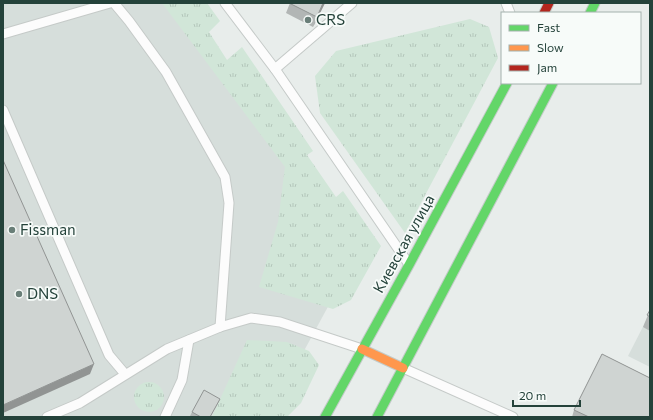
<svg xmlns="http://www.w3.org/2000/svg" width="653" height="420" font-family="Commissioner,sans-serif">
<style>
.built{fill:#d6dedb}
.grass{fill:url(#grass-tufts)}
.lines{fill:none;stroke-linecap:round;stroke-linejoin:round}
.lane-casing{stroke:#c5cac8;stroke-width:11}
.fast-casing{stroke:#c3cbc8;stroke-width:11}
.slow-casing{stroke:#c3cbc8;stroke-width:11}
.jam-casing{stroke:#c3cbc8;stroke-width:11}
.lane{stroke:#fcfcfc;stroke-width:9}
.fast{stroke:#63d668;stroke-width:9}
.slow{stroke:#ff974d;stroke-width:9}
.jam{stroke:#b3261e;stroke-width:9}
.wall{fill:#b2b6b5}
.shaded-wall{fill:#919493}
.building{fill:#cfd4d2;stroke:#919493}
.poi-dot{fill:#697e78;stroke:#f7fbf9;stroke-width:1.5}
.labels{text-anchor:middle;stroke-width:3.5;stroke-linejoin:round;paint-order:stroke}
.poi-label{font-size:15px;fill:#24423a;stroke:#f7fbf9;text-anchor:start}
.street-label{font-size:15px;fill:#24423a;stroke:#f7fbf9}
</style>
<defs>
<pattern id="grass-tufts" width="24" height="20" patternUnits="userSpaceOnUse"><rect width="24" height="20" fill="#d1e6d8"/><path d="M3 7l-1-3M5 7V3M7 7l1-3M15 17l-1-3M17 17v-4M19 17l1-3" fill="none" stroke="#b3c6ba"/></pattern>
</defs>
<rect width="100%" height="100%" fill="#e8edeb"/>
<g class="built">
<path d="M3,3H177L361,246L268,417H3Z"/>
<path d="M650,313V367L628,356Z"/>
</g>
<g class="grass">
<path d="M162,3H207L220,21L209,32L227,60L242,47L313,151L307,155L336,197L343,191L381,246L351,300L333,309L259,287L278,222L285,167Z"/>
<path d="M470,19L489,27L498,58L405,233L320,113L315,76L336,51Z"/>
<path d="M247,340L287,342L309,351L319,365L301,403L287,417H212Z"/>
<circle cx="149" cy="397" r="15"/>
</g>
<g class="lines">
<g class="lane-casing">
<g id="lane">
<path d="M114,3L129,21L166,72L225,177L229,203L220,327"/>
<path d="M225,3L275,69L408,263"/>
<path d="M506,3L510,13"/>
<path d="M3,34L110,3"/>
<path d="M275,69L352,3"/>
<path d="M3,110L109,355L125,374"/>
<path d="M403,368L513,417"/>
<path d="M47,417L80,403L167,349L220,327L251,318L280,322L362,349"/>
<path d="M165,417L182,380L189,340"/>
</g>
</g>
<g class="fast-casing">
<g id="fast">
<path d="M590,13L595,3"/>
<path d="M325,417L409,265L507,83"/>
<path d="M377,417L553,83"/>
</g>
</g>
<g class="slow-casing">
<path id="slow" d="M362,349L403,368"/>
</g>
<g class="jam-casing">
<path id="jam" d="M544,13L549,3"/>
</g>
<use href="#lane" class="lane"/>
<use href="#fast" class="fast"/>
<use href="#slow" class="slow"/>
<use href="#jam" class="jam"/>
</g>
<g class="wall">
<path d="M290,3H325L313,27L286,13Z"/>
<path d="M650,310V331L643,327Z"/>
<path d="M220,399L218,403L210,417H193L190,416L192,412Z"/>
<path d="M574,410L650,417H572Z"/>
</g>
<g class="shaded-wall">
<path d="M323,3H325L313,27L317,17Z"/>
<path d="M94,364L90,374L3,413V405Z"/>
</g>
<g class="building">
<path d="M289,3H323L317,17Z"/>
<path d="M3,160L94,364L3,405Z"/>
<path d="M650,310V317L647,315Z"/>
<path d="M602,354L650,378V417H589L574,410Z"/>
<path d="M204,390L220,399L210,417H201L192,412Z"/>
</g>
<g class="poi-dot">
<circle cx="308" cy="20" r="4"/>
<circle cx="12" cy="230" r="4"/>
<circle cx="19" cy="294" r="4"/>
</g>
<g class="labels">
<g class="poi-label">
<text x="316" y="25">CRS</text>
<text x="20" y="235">Fissman</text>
<text x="27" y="299">DNS</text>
</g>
<g class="street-label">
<text transform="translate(404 244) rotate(-61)" y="5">Киевская улица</text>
</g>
</g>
<rect width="653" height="420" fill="none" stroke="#24423a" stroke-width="8"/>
<rect x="501" y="12" width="140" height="72" fill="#f7fbf9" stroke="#a3b1ad"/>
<rect x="509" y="25" width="20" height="6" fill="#63d668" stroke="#a3b1ad"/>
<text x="537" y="32" font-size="12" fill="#24423a">Fast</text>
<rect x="509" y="45" width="20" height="6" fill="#ff974d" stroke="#a3b1ad"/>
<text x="537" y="52" font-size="12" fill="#24423a">Slow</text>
<rect x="509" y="65" width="20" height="6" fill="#b3261e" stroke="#a3b1ad"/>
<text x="537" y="72" font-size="12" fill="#24423a">Jam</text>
<path d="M513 400v6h67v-6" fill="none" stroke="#24423a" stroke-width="2"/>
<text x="519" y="400" font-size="12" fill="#24423a" stroke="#f7fbf9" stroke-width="3" paint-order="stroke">20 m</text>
</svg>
